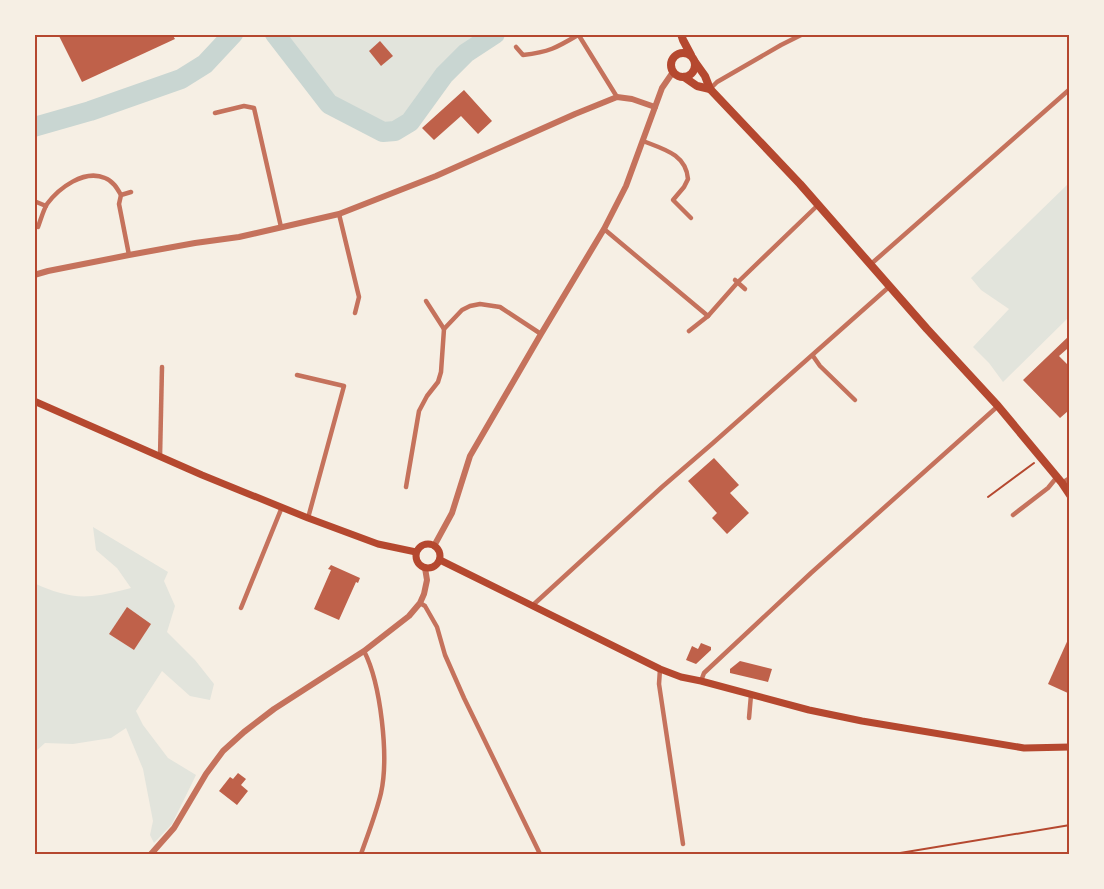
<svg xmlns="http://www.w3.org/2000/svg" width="1104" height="889" font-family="Merriweather,serif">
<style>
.green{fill:#e2e4dc}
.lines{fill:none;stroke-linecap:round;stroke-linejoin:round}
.river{stroke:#c9d6d2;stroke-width:20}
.building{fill:#bf614a}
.path{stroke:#b5482f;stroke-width:2}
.minor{stroke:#c5725c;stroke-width:4.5}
.tertiary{stroke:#c5725c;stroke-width:6}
.secondary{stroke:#b5482f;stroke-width:7}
.primary{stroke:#b5482f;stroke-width:8}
.neatline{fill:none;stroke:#b5482f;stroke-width:2}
</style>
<rect width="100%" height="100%" fill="#f6efe4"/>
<g class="green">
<path d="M483,34L485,37L460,50L439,72L410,119L386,127L367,113L350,107L337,100L301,55L281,35Z"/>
<path d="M1069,183V317L1003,382L989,363L973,347L1009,309L981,290L971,278Z"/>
<path d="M93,527L168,572L164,581L175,606L167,632L195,660L214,684L210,700L190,696L162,671L136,711L143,725L168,758L196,775L172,824L154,843L150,835L153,821L143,769L126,728L111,738L73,744L45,743L35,752L34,577L36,584C53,592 73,598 92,596C105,595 118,591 131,588L117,568L96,550Z"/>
</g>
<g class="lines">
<g class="river">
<path d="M275,34L329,104L383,132L395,131L410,122L444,75L466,53L495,34"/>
<path d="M34,127L90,111L181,79L205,64L233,34"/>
</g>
</g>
<g class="building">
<path d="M58,34H172L175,39L82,82Z"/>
<path d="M380,41L393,56L381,66L369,51Z"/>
<path d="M464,90L492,121L478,134L461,116L434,140L422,128Z"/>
<path d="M1070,335V352L1067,349L1059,356L1070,367V413L1068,411L1060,418L1023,380Z"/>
<path d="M714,458L739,485L730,493L749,513L727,534L712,518L717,513L688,481Z"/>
<path d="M331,565L360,578L358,583L356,582L339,620L314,609L331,570L328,569Z"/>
<path d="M127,607L151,624L134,650L109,634Z"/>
<path d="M1070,635V694L1048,684Z"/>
<path d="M701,643L711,647V650L696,664L686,660L692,646L698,649Z"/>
<path d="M740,661L772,669L768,682L730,673V669Z"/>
<path d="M238,773L246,779L241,785L248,791L237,805L219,791L230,777L233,779Z"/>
</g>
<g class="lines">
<g class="path">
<path d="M988,497L1034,463"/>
<path d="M894,854L1070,825"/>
</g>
<g class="minor">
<path d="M578,34L617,97"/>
<path d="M516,47L523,55C549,52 556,48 578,35"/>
<path d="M710,89L717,82L781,45L803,34"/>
<path d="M215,113L244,106L254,108L281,227"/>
<path d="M643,141C663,149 686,154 688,179L684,187L673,200L691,218"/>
<path d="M34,201L46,206"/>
<path d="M339,214L359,297L355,313"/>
<path d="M38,227C41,219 43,211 47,204C59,188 84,169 105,178C113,181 117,188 121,195"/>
<path d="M604,229L708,316"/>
<path d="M129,255L119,204L121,195L131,192"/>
<path d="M871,264L1070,89"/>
<path d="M735,280L745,289"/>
<path d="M426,301L444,329"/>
<path d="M689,331L708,316L738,282L818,205"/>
<path d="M813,356L820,366L855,400"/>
<path d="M297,375L344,386L308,518"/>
<path d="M160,457L162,367"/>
<path d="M1062,483L1070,478"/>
<path d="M406,487L419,411L427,396L438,382L441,372L444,329L462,310L470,306L480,304L500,307L541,334"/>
<path d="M1013,515L1048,488L1057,477"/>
<path d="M420,603L425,606L437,627L445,655L464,698L540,854"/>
<path d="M533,605L662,487L713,443L890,286"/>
<path d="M241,608L282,507"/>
<path d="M660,669L659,684L683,844"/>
<path d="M701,681L704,673L811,573L998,406"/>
<path d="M749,718L751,695"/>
<path d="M361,854C368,834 376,814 381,793C389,757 381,684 364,651"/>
</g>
<g class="tertiary">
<path d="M34,275L48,271L129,255L195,243L239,237L339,214L436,176L575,114L617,97L632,99L655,107"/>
<path d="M434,546L452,513L470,456L541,334L604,229L626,186L662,88L673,72"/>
<path d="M151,854L174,828L206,774L223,751L244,732L274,709L364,651L409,616L420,603L424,594L427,580L425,568"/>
</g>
<g class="secondary">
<path d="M34,401L202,475L308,518L378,544L416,552"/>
<circle cx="428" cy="556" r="12"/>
<path d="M440,560L660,669L681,677L701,681L809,710L862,721L1024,748L1070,747"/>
</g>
<g class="primary">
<path d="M681,34L683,40L691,55"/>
<circle cx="683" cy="65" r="12"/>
<path d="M695,62L705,76L710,89L800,184L927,329L998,406L1062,483L1070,495"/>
<path d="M684,77L697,86L710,89"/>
</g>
</g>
<rect width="1104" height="889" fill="none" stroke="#f6efe4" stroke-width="72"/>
<rect x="36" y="36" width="1032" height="817" class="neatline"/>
</svg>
